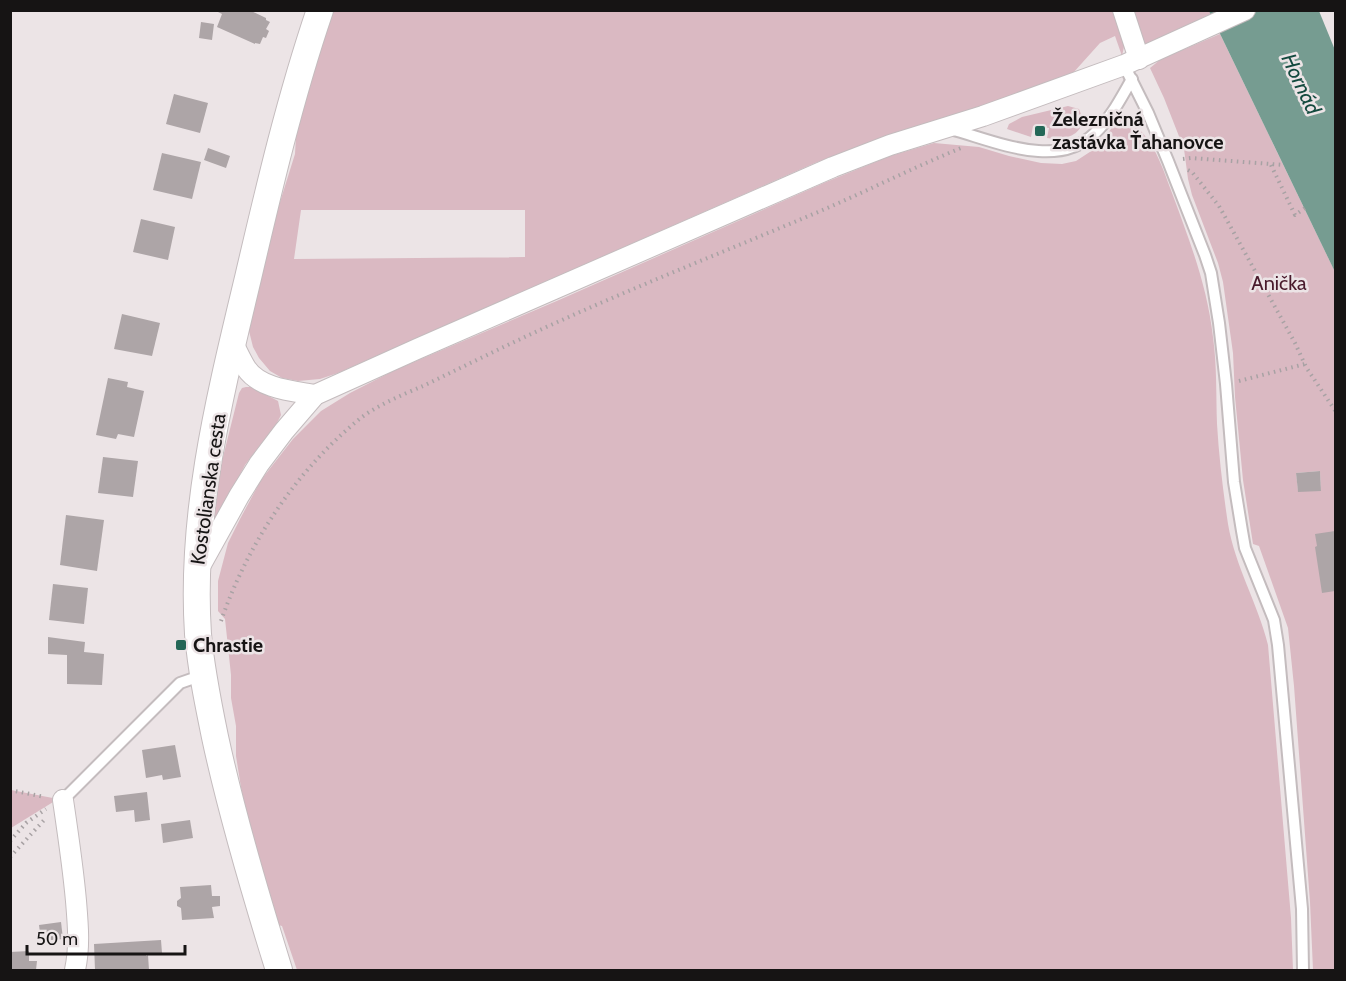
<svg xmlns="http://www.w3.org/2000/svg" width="1346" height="981" font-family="Cabin,sans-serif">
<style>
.green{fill:#dab9c2;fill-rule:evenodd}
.water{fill:#769c91}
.building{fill:#ada5a7}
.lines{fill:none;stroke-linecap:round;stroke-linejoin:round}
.service-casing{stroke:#c4bcbe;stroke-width:14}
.minor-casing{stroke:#c4bcbe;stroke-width:22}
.tertiary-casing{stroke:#c4bcbe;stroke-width:28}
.path{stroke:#a8a2a4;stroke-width:4;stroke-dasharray:1.5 4.5;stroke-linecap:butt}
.service{stroke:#fff;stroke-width:10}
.minor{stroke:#fff;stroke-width:20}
.tertiary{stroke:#fff;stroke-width:26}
.poi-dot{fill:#246757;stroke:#ece4e6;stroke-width:2}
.labels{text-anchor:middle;stroke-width:5;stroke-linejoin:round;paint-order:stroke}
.poi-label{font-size:20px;font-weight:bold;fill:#161414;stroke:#ece4e6;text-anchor:start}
.park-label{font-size:20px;fill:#491a2c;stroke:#ece4e6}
.street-label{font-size:20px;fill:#161414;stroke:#ece4e6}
.water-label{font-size:21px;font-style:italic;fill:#134a3e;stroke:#ece4e6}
</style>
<rect width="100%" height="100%" fill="#ece4e6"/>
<g class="green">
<path d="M1117,10L1125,42L1122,56L1115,36L1100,43L1073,73L1036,90L889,135L815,163L338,373L320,379L298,381L282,378L270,371L259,358L253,347L249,331L250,314L267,236L280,202L295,154L297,119L331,11ZM301,210H525V257L294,259Z"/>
<path d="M1209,10L1211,14L1146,44L1143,43L1128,11Z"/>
<path d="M1220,34L1335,272V970H1313L1310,902L1294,686L1288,628L1259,546L1253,544L1243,480L1235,397L1233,353L1223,282L1218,263L1192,195L1188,179L1184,149L1164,98L1150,68L1161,59ZM1320,471L1321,491H1298L1296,473Z"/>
<path d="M1068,106L1079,109C1090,133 1067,141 1047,138L1049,128L1033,126L1031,137L1007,129L1009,124L1022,117Z"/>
<path d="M1120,116C1151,130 1161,163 1172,193C1190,242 1207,285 1213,337C1217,366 1216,395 1217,424C1219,457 1223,491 1228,524C1235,566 1258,604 1268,645L1291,918L1293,970H297L282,926L278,925L243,800L236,756V726L231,698V675L225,619L218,611V581L228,543L240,519L261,480L293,439L321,411L350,393L395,370L559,300L826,182L890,156L934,143L979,147L1009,156L1041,163L1062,164L1076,161L1099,146Z"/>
<path d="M246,387H251L278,401L281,415L277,423L245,465L217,520L211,519L221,465L239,393L242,388Z"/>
<path d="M11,790L58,799L11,828Z"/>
</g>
<path class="water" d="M1209,11H1319L1335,50V272Z"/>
<g class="building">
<path d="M214,10H249L266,18V20L270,22L266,29L269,31L266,38L263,37L260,44L255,43V44L217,27L222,14Z"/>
<path d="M201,22L214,24L212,40L199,38Z"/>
<path d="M174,94L208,103L200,133L166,124Z"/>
<path d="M208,148L230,156L226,168L204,160Z"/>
<path d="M162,153L201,162L192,199L153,190Z"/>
<path d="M141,219L175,227L168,260L133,252Z"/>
<path d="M122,314L160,323L152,356L114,349Z"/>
<path d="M108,378L128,382L127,387L144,391L134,437L118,434L116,439L96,435Z"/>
<path d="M103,457L138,461L133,497L98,493Z"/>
<path d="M1320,471L1321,491L1298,492L1296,473Z"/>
<path d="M66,515L104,520L97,571L60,565Z"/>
<path d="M1335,531V591L1322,593L1315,547L1317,546L1315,534Z"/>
<path d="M53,584L88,588L84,624L49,620Z"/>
<path d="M48,637L85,642L84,652L104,654L102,685L67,684V655L48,654Z"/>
<path d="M175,745L181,777L163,780L162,775L146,778L142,750Z"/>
<path d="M147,792L150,820L135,822L134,810L116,812L114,796Z"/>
<path d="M190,820L193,838L163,843L161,824Z"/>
<path d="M211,885L212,896H220V906L212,907L214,918L182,920L181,908L177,906V901L181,898L180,887Z"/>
<path d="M61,922L63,939L41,941L39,925Z"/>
<path d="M161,940L162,953L146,954V956L148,955L149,970H95L94,944Z"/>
<path d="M29,951V961H37L36,970H10V952Z"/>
</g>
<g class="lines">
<g class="service-casing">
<g id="service">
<path d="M1124,65L1148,113L1168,161L1205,255L1211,273L1219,323L1226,384L1234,482L1242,531L1245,548L1274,620L1278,645L1302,909L1303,970"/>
<path d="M950,129C993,140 1057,171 1095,133C1111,118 1121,98 1132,79"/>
<path d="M63,800L180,683L203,675"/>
</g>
</g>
<g class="minor-casing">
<g id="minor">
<path d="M1123,10L1139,59"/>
<path d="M233,343C237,351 241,360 246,368C260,389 293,391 315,395"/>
<path d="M198,570L239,496L259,464L284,431L315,395L417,349L833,167L890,145L983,116L1124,65L1245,10"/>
<path d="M63,800C68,834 73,867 76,901C78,925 80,947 75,970"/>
</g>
</g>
<g class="tertiary-casing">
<path id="tertiary" d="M279,970C255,893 232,816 215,737C208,703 201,669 198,634C190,513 220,395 248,278C269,188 290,98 320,10"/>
</g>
<g class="path">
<path d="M1183,159L1191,158L1284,165"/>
<path d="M1271,165L1295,215L1305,208"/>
<path d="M1188,170L1192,172L1219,206L1295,343L1306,367L1336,412"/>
<path d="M1239,381L1305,364"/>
<path d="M221,621C248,543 297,469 362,417C378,405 404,394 423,386C444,376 464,366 485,356C591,304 702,261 811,215C861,194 910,169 961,148"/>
<path d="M10,790L45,797"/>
<path d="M10,841L26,823L46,809"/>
<path d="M10,857L46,818"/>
</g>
<use href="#service" class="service"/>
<use href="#minor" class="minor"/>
<use href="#tertiary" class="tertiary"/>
</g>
<g class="poi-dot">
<rect x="1034" y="125" width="12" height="12" rx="3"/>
<rect x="175" y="639" width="12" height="12" rx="3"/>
</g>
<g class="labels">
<g class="poi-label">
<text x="1052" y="126">Železničná<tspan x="1052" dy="23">zastávka Ťahanovce</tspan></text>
<text x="193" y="652">Chrastie</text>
</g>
<g class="park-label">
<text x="1279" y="290">Anička</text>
</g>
<g class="street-label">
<text transform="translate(208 489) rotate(-82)" y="7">Kostolianska cesta</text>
</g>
<g class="water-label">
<text transform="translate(1301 84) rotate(65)" y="7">Hornád</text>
</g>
</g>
<rect width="1346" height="981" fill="none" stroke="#161414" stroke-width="24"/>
<path d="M27 945v9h158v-9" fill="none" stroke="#161414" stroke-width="3"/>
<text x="36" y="945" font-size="18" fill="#161414" stroke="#ece4e6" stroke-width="4.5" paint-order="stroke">50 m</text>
</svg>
